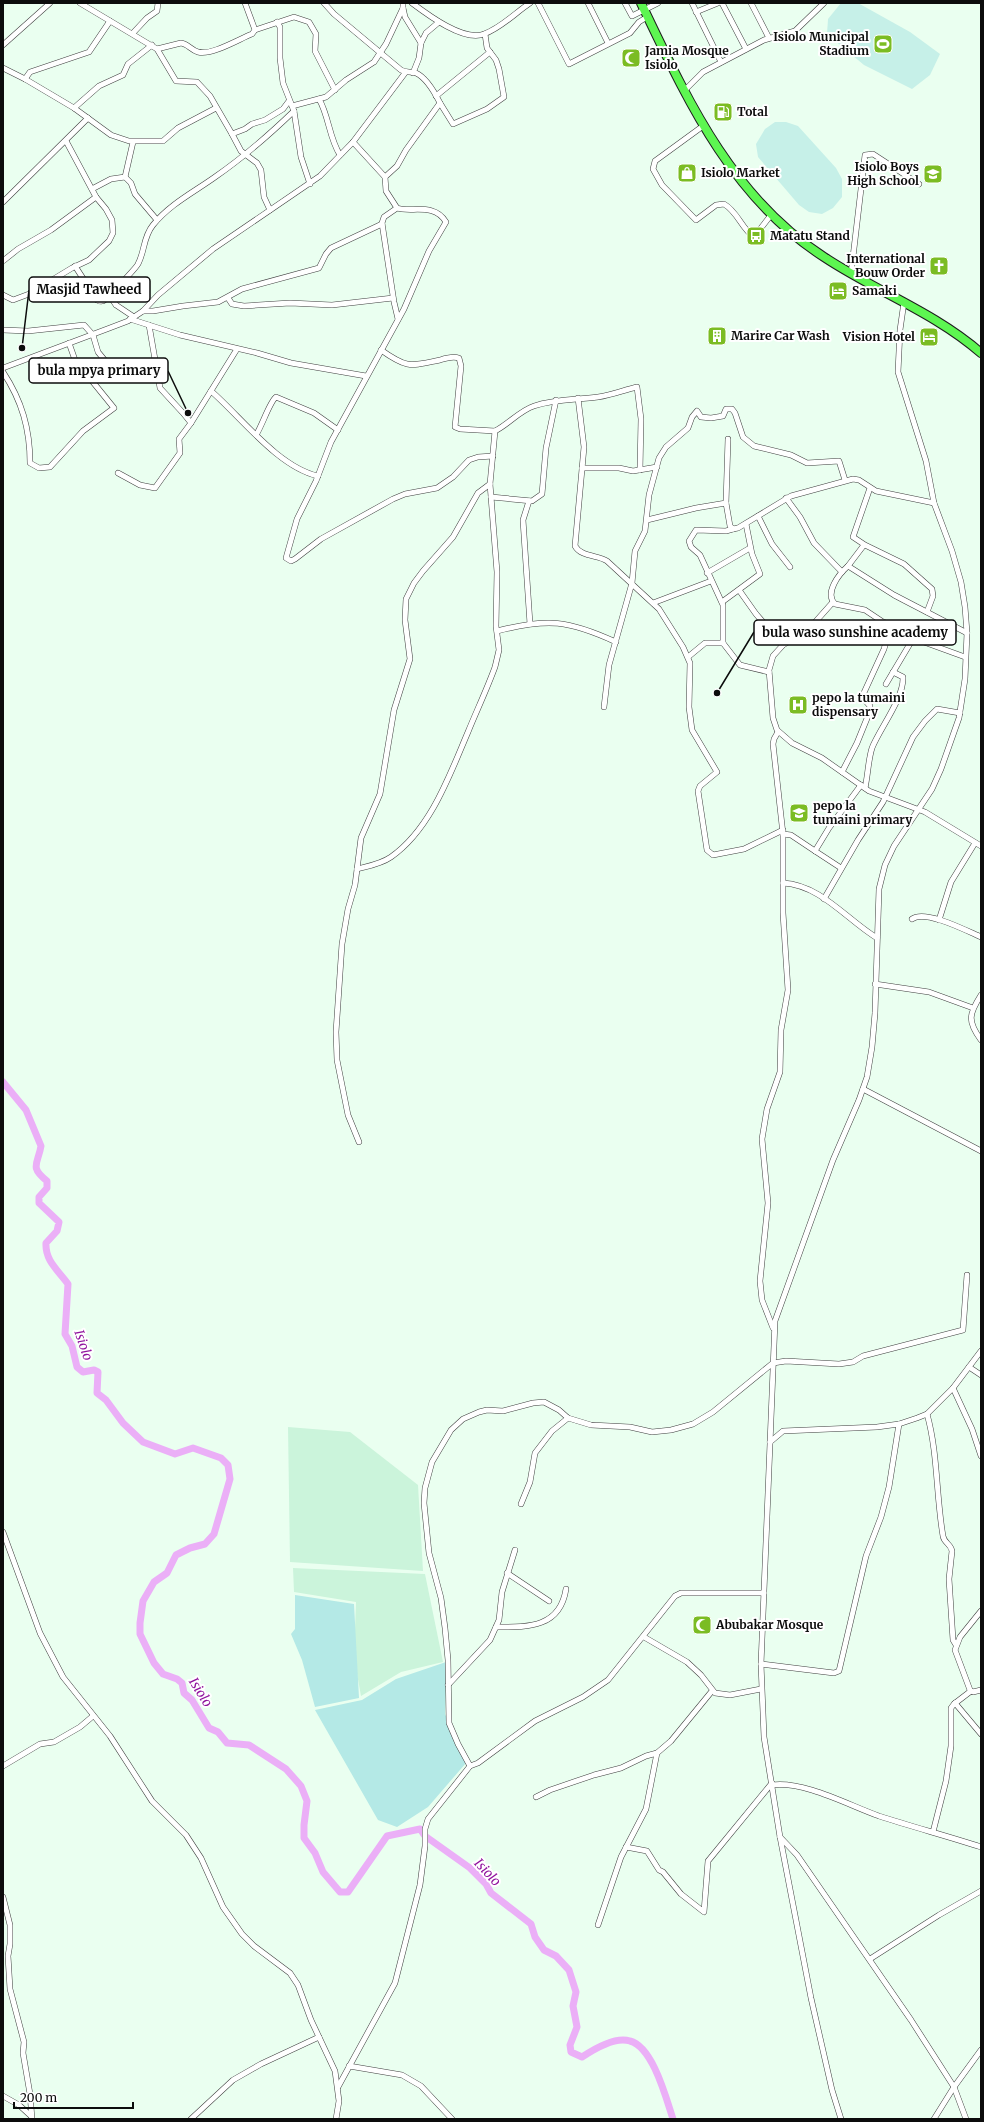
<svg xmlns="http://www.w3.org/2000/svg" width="984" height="2122" font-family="Merriweather,serif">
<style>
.farmland{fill:#cbf4db}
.green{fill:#b4e9e6}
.pitch{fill:#c6f0e8}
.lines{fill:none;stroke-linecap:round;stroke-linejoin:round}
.river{stroke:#ebaff7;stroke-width:7}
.minor-casing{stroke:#3f3f3f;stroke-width:6}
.highway-casing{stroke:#1d1d1d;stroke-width:10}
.minor{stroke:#fff;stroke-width:5}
.highway{stroke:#5df651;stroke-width:8}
.labels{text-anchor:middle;stroke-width:4;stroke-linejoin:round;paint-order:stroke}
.poi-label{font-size:12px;font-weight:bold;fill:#0c0c0c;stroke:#fff;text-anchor:start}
.water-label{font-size:13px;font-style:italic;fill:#91149e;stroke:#fff}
.leader{fill:none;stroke:#0c0c0c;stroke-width:1.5}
.callout-dot{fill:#0c0c0c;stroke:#fff;stroke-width:1.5}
.callout{fill:#fff;stroke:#0c0c0c;stroke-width:1.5}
.callout-label{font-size:13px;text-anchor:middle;font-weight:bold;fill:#0c0c0c}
</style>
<rect width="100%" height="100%" fill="#eafff0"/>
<g class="farmland">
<path d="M288,1427L350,1432L418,1485L423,1571L290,1562Z"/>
<path d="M293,1568L425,1574L443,1662L401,1672L361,1696L354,1657L356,1602L294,1592Z"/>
</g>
<g class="green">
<path d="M295,1595L354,1604L359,1698L315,1707L302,1660L291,1634L295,1629Z"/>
<path d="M446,1662L445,1714L466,1763L428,1807L397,1827L378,1820L315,1710L362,1700L396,1679Z"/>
</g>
<g class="pitch">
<path d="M841,3H858L910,32L940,54L930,75L912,89L864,65L827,34L828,19Z"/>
<path d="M775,122H786L798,126L836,168L842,179V197L833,208L822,214L809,212L799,205L758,157L756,144L765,129Z"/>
</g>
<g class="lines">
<path class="river" d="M3,1082L26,1110L41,1146C38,1164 29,1167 47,1181V1188L39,1197V1203L59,1222L57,1231L46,1243C45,1261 58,1270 68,1284L65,1334L72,1346L77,1367L83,1372L94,1370L98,1372L97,1393L106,1400L123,1423L143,1442L175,1454L193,1448L221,1458L228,1465L230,1479L214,1534L205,1544L190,1548L176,1555L167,1573L154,1582L143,1601L140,1623V1634L154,1663L163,1674L177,1679L182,1683L184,1693L192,1700L209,1728L218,1732L227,1743L249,1745L286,1769L301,1786L307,1801L304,1825V1838L315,1853L323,1872L340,1892H348L387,1836L420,1829L425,1836L470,1868L486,1884L491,1893L531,1924L535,1937L544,1950L556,1956L569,1970L576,1992L573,2006L577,2027L570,2045L571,2052L582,2057C594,2049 615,2036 630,2041C653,2047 666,2098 673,2119"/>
<g class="minor-casing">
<g id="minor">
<path d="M80,3L157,49L176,81L197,82L210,96L232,134"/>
<path d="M324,3L334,14L401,70C406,73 410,71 416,73C427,78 435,93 440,103L406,150L397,166L385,177L386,191L397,208C411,213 434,202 446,222L429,251L404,309L331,442L316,481L297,519L286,558L291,561L295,559L321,539L393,499L405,494L437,488L453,477L469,460L478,457L493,456"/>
<path d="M412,3C428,15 464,42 484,34C501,28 515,13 530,3"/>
<path d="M538,3L569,64L630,33L639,22L647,17"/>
<path d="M588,3L608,43"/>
<path d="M625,3L632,16L658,3"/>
<path d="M692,3L721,62"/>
<path d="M722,3L746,49"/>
<path d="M751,3L769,38"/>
<path d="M403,8L405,17L421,43L419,58L413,73"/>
<path d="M696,12L718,3"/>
<path d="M277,22L280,27V58L283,83L294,111L301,157L310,184"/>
<path d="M255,30L294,17L309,22L316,34L315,51L335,90"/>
<path d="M133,33L147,18L157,11L158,3"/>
<path d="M421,43L426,33L439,22"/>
<path d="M3,45L50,3"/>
<path d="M157,49L181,43C188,44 191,50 198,52C211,56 239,39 252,34L255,30L245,3"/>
<path d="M3,68L25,79L74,108L111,135L129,141H163L178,128L216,108"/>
<path d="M25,79L30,72L89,52L110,21"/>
<path d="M685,90L703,72L764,40L795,31L824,3"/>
<path d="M436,96L490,52"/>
<path d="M319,99C329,116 329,138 340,155"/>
<path d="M440,103L453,124L487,109L504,97L499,69L496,60L487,48L485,34"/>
<path d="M292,106L326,97L346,80L374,62L386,44L403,8V3"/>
<path d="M74,108L99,86L123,75L128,64L152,45"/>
<path d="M703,126L655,161L653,169L662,185L696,220L716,205L724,204C738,212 741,228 754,237L771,215"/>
<path d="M353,142L385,177"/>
<path d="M125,177L133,142"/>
<path d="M92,189L111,179L125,177L131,183L135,194L157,220"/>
<path d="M3,202L88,118"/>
<path d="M397,208L384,217L382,223L394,302L398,319"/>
<path d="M270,210L264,197L261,170L257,163L241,151L232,134L245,129L252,124L265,120L283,109L289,101"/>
<path d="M3,261L18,249L51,230L96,197"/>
<path d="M75,266L97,300C99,301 100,302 103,301C106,300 136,268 138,264C145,251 143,237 153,225C170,204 194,192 215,177C244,157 269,135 294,111"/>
<path d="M851,274L865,155L873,154L919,184"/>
<path d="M3,295L13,300L29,294L72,268L89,260L109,241L113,233L112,220L106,209L96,197L66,141"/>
<path d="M110,296L116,305L134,317"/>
<path d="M228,298L232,304L244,306L290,303L332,305L393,298"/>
<path d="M143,311H153L183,306L218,302L242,289L319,268L326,254L331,248L382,224"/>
<path d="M130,319L180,335L257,353L291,363L366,376"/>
<path d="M3,330L28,331L84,325L93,335L98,352L107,363"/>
<path d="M381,350C408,369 410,366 440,360C446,358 453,356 459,358L461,366L455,427L460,429L495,431"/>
<path d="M3,368L107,329L128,321L143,311L158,295L213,249L320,176L353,142L405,73"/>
<path d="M3,372C22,401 30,429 30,463L39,468L50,467L83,431L114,408L75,360L69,343"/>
<path d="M211,391C241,417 278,467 318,476"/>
<path d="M578,398L584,447L575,546C581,557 598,555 607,561L659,609L683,647L690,663L689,707L692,730L717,772L700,786L698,791L707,850L713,855L744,849L783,830"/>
<path d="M191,423L237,349"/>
<path d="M256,435C262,426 270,401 276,397L314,413L338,430"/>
<path d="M728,439L726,503L730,526L733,529L738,528L791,496L853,479L859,480L876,491L934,503"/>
<path d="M582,468H619L633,471L657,467"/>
<path d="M118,473L140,485L155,488L180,453L179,439L191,423L183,413L160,388L149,325"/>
<path d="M870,488L853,537L865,545L904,564L932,589L933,596L927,612"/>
<path d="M491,497L532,501L542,494L546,448L556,400"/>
<path d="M786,498L800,517L814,543L842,572"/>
<path d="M529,501L523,520L530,624"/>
<path d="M758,516L772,544L790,567"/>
<path d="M647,520L696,508L726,503"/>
<path d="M848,566L864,545"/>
<path d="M707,573L750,548"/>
<path d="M739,590L756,614L783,645"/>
<path d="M722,602L760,574L752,554L746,524"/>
<path d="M833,602L809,629L783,645L773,656L769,670L773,718L777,730L792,743L822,758L869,791L925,812L981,846"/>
<path d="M653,603L711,581"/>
<path d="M497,631C548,618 568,620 616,642"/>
<path d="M723,643V605L700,555L691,547L689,541L696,530L726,531L733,529"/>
<path d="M688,657L705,643H723L740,665L769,672"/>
<path d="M965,657L921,641L902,628L883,622L865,610L835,604C824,593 839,574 848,566L894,595L967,633"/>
<path d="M886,684L914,637"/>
<path d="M604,707L609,665L632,583L635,551L645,531L649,495L659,458L666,447L688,428L692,417L697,411L701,417L711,418L723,416L726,409H732L735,413L743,437L754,446L791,455L807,463L839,461L845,480"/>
<path d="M842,772L857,743L870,711V706L862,697L884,649L891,625"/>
<path d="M865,788C868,775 868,761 872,748C880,728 904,698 903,677L893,672"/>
<path d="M783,834L791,835L815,851"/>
<path d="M841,868L815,851L829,828L861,785"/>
<path d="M357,869C369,866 381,864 391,857C431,829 450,774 468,732C477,710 487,689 495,667L499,650L496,626L497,572L490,484L495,431C509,424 519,411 534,406C555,399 576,400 598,397C612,395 624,390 637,387L641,419L640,470"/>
<path d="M783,883C821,885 847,920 877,938"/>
<path d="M824,899L858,840L883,802L913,737L925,721L937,709L960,713"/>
<path d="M912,919C925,909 967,931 981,937"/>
<path d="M939,920L951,882L975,843"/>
<path d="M875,984L929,992L973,1008"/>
<path d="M981,995C969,1014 967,1021 981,1040"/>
<path d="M863,1089L981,1151"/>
<path d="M359,1142L348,1115L337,1060L336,1032L342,944L348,909L355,885L361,838L380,794L394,710L410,659L405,620L406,599L414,583L423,571L453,537L478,493L490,484"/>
<path d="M773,1328L762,1300L760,1281L768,1203L762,1139L767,1109L780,1072L781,1030L788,990L783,913V834L773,744L774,739L778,732"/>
<path d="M969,1367L981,1375"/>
<path d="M953,1388L972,1429L981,1456"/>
<path d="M927,1414C938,1453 936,1496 943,1536C944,1543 951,1544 952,1551L949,1579L953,1640L956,1645"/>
<path d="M770,1442L783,1431L877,1427L899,1424L917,1418L927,1414L953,1388L981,1351"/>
<path d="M521,1504L530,1482L535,1453L552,1431L568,1418"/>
<path d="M3,1532L40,1633L63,1677L110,1736L152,1801L186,1835L201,1858L223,1907L242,1934L254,1946L290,1973L298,1985L311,2020L335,2071L339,2101L336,2119"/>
<path d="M507,1573L549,1601"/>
<path d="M981,1611L960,1637L955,1650L970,1690L973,1692L981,1690"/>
<path d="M496,1627C528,1627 560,1628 566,1589"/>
<path d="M644,1637L687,1662L701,1675L715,1693L730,1695L761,1689"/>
<path d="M761,1664L834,1673L839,1671L866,1556L881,1517L889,1487L899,1424"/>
<path d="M448,1685L490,1640L499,1620L502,1592L515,1550"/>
<path d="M955,1703L981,1734"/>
<path d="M3,1766L40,1744L54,1742L80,1727L93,1716"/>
<path d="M470,1766L458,1744L449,1723L448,1660L445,1628L441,1598L429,1553L424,1503L425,1488L432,1462L451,1430L463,1419L479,1412L487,1410L503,1411L533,1403L544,1402L559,1410L568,1418L591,1425L630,1427L652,1432L671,1430L693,1424L713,1412L773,1363L786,1361L839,1364L853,1362L863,1356L963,1330L967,1275"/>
<path d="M772,1785C805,1781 848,1805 879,1816C913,1827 947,1836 981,1847"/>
<path d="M536,1797L550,1790L594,1775L621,1768L646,1756L657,1753L671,1741L712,1691"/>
<path d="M933,1832L946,1781L951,1746V1708L954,1704L971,1691"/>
<path d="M780,1837L797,1855L911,2020L954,2087L966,2119"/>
<path d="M626,1847L647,1851L659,1870L663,1872L681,1894L704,1912L708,1861L772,1783"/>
<path d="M3,1897L10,1925V1944L8,1956L10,1989L24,2042L23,2053L30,2094L32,2119"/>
<path d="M598,1925L621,1857L646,1809L657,1753"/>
<path d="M870,1959L939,1915L981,1891"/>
<path d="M349,2066L402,2075L421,2086L452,2119"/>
<path d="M338,2087L395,1983L420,1885L425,1846V1829L428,1819L470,1766L478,1763L535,1721L583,1697L608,1680L675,1596L681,1593H764"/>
<path d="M3,2096L19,2105L31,2116"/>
<path d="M191,2119L233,2080L261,2064L319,2037"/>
<path d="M841,2119L832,2090L811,1998L780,1837L764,1737L761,1664L775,1321L833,1160L859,1100L867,1077L872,1047L875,1013L879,889L885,865L894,846L932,789L941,769L959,718L965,679L967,633L965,607L961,582L952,551L934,503L926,461L898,372L900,330L904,302"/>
<path d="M934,2119L954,2087L981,2050"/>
</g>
</g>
<g class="highway-casing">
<path id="highway" d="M641,3C687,99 731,197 824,257C875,291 934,312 981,353"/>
</g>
<use href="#minor" class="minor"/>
<use href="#highway" class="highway"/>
</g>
<defs>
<g id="stadium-square" transform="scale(1)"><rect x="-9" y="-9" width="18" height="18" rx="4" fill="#7bbc23" stroke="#fff"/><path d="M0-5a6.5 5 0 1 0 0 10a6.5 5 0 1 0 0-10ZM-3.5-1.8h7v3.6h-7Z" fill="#fff"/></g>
<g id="mosque-square" transform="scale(1)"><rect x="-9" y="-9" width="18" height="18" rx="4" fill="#7bbc23" stroke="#fff"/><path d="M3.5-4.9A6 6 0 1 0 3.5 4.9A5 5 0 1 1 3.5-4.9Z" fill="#fff"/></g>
<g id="fuel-square" transform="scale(1)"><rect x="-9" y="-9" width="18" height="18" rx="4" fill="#7bbc23" stroke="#fff"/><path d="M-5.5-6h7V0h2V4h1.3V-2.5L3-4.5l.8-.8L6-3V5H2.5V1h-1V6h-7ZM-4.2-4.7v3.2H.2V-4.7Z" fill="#fff"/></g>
<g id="shop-square" transform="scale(1)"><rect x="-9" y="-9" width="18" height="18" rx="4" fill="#7bbc23" stroke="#fff"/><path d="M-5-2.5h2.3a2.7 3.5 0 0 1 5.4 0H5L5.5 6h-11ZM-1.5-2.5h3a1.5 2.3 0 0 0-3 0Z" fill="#fff"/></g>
<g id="school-square" transform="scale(1)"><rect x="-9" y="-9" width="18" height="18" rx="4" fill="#7bbc23" stroke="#fff"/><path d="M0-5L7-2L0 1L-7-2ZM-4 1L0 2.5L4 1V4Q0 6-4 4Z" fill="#fff"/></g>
<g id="bus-square" transform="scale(1)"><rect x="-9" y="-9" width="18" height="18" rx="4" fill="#7bbc23" stroke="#fff"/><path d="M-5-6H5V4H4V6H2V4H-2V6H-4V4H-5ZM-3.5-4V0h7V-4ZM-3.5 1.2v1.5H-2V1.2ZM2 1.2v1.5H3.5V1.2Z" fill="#fff"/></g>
<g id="church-square" transform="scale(1)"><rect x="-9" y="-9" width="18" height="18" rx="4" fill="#7bbc23" stroke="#fff"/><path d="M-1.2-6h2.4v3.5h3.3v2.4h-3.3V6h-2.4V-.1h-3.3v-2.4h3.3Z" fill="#fff"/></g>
<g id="hotel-square" transform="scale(1)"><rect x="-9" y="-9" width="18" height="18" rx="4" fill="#7bbc23" stroke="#fff"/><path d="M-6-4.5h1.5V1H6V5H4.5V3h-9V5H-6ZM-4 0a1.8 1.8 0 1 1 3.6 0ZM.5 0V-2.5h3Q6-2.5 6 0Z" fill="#fff"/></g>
<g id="building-square" transform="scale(1)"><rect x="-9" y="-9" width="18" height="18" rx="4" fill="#7bbc23" stroke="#fff"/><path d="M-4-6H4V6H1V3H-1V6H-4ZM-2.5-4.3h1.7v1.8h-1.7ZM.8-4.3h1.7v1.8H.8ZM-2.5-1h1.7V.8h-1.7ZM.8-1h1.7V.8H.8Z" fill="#fff"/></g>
<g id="hospital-square" transform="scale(1)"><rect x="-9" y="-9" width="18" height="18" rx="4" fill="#7bbc23" stroke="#fff"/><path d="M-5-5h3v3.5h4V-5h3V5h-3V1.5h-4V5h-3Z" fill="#fff"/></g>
</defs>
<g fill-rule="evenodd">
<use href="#stadium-square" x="883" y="44"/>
<use href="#mosque-square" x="631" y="58"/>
<use href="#fuel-square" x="723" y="112"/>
<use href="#shop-square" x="687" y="173"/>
<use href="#school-square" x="933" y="174"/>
<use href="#bus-square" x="756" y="236"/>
<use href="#church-square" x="939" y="266"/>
<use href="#hotel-square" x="838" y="291"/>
<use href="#building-square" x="717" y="336"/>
<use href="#hotel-square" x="929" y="337"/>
<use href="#hospital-square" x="798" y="705"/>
<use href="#school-square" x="799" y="813"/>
<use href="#mosque-square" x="702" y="1625"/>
</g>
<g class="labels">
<g class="poi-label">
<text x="869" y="41" text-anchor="end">Isiolo Municipal<tspan x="869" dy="14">Stadium</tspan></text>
<text x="645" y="55">Jamia Mosque<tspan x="645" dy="14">Isiolo</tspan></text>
<text x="737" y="116">Total</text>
<text x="919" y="171" text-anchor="end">Isiolo Boys<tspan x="919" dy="14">High School</tspan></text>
<text x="701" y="177">Isiolo Market</text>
<text x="770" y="240">Matatu Stand</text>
<text x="925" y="263" text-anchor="end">International<tspan x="925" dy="14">Bouw Order</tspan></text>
<text x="852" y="295">Samaki</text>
<text x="731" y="340">Marire Car Wash</text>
<text x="915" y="341" text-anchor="end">Vision Hotel</text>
<text x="812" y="702">pepo la tumaini<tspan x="812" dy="14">dispensary</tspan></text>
<text x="813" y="810">pepo la<tspan x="813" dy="14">tumaini primary</tspan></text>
<text x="716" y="1629">Abubakar Mosque</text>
</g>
<g class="water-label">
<text transform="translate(84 1345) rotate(71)" y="5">Isiolo</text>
<text transform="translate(201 1692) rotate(58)" y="5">Isiolo</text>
<text transform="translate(488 1872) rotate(47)" y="5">Isiolo</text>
</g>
</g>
<path class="leader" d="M22 348L29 290M188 413L168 371M717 693L754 632"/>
<g class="callout-dot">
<circle cx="22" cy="348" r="4"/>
<circle cx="188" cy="413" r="4"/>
<circle cx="717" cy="693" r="4"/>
</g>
<g class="callout">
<rect x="29" y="277" width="121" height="25" rx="4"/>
<rect x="29" y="358" width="139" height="25" rx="4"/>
<rect x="754" y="620" width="202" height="25" rx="4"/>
</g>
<g class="callout-label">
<text x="89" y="294">Masjid Tawheed</text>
<text x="99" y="375">bula mpya primary</text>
<text x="855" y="637">bula waso sunshine academy</text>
</g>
<rect width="984" height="2122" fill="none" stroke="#0c0c0c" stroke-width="8"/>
<path d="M14 2102v6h119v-6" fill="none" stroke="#0c0c0c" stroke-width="2"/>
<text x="20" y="2102" font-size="12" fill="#0c0c0c" stroke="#ffffff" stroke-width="3" paint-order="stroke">200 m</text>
</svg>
